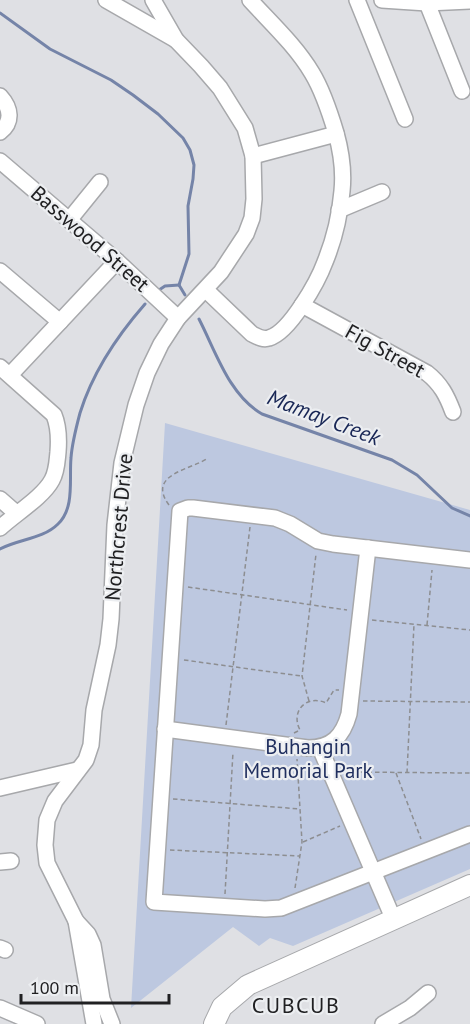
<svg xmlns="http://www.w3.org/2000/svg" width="470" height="1024" font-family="'PT Sans',sans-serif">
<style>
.green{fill:#bdc8e0}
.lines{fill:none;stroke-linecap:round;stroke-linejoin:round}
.stream{stroke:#7584a8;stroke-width:3}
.minor-casing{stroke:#a7a8ab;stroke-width:18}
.major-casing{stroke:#a7a8ab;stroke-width:22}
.path{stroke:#8d8e91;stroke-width:1.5;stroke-dasharray:4.5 3;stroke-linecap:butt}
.minor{stroke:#fff;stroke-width:15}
.major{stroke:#fff;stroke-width:20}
.labels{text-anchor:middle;stroke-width:4.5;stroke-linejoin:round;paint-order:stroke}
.street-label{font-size:21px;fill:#202022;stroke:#eceef1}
.park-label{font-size:21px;fill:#202f5f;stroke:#eceef1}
.water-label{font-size:22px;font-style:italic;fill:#182655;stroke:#eceef1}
.neighbourhood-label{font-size:22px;letter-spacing:1.5px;fill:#202022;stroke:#eceef1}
</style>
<rect width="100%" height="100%" fill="#dfe0e4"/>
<path class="green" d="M165,423L470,510V869L293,946L270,938L259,946L233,927L131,1008Z"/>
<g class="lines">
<g class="stream">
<path d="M0,13L50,49L111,80L133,95L158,114L183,138L190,150L194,165L193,179L188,206L189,254L179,285"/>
<path d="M179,285L185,295"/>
<path d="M159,290L165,286L179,285"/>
<path d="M199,319C216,352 229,395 262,414L392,460L417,475L452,508L470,516"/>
<path d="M0,549C19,539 43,539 58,524C75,508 69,479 71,458C72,443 76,428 80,413C93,371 117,336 145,304"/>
</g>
<g class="minor-casing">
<g id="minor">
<path d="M106,0L176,40"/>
<path d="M357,0L405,119"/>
<path d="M382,0L427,3L470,1"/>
<path d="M427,3L462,91"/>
<path d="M0,96C11,108 13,122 0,132"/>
<path d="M253,156L336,134"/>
<path d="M0,161L117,261L178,318"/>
<path d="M339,210L382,192"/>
<path d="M70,219L100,182"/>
<path d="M0,271L60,322"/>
<path d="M206,290L252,334C258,337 263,340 269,338C290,332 318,281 325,262C334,240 340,214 342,191C344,172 341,151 336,133C330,113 323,91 312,73C296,46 271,23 250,0"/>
<path d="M302,305L427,373C441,384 447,396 453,412"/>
<path d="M0,367L54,415C59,427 59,439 58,452C57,461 57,471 52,480C43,497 15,514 0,528"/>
<path d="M10,375L117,261"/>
<path d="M0,499L16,513"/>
<path d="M470,560L333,544L318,541L290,524L275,518L193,508H188L180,511L154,902L265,909L281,908L470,834"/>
<path d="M165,729L308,748C332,748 343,736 349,714L368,548"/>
<path d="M320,748L393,918"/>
<path d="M0,788L77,770"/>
<path d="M0,862L11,861"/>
<path d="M76,921L94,1024"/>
<path d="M0,948L5,950"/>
<path d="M0,1008L37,1024"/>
<path d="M112,1024L102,999L93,945L88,934L76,921L47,863L45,845L47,820L55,801L86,760L91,745L94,710L108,645L111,619L115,525L122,463L136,405L147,373L161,344L178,318L221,272L246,234L252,218L254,199L253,156L245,128L220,88L201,66L176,40L153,0"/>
<path d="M383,1024L410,1008L428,993"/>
</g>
</g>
<g class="major-casing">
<path id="major" d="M214,1024L222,1007L248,985L470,885"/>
</g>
<g class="path">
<path d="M169,505C146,474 191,470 208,458"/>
<path d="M188,587L347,610"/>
<path d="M372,620L470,630"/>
<path d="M427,625L432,570"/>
<path d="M184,660L301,676"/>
<path d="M309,701L302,676L316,554"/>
<path d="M363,701L470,702"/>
<path d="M226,725L250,527"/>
<path d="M294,733L300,730C290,711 307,694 326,703L334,690H339"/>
<path d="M345,772L470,773"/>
<path d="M396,773L421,839"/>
<path d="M407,773L414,624"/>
<path d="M173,799L300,809"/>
<path d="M303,842L340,826"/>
<path d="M170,850L300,856"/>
<path d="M295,888L302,842L297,759"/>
<path d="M225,894L233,752"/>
</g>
<use href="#minor" class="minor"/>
<use href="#major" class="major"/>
</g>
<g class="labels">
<g class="street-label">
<text transform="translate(90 239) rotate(41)" y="7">Basswood Street</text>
<text transform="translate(385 351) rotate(29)" y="7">Fig Street</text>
<text transform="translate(119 527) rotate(-85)" y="7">Northcrest Drive</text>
</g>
<g class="park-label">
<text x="308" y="754">Buhangin<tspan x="308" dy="24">Memorial Park</tspan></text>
</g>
<g class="water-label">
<text transform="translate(324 417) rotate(21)" y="8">Mamay Creek</text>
</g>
<g class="neighbourhood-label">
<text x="296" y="1013">CUBCUB</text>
</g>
</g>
<path d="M21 994v9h148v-9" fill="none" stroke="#202022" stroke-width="3"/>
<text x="30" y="994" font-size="18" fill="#202022" stroke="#eceef1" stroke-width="4.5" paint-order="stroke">100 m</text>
</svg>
